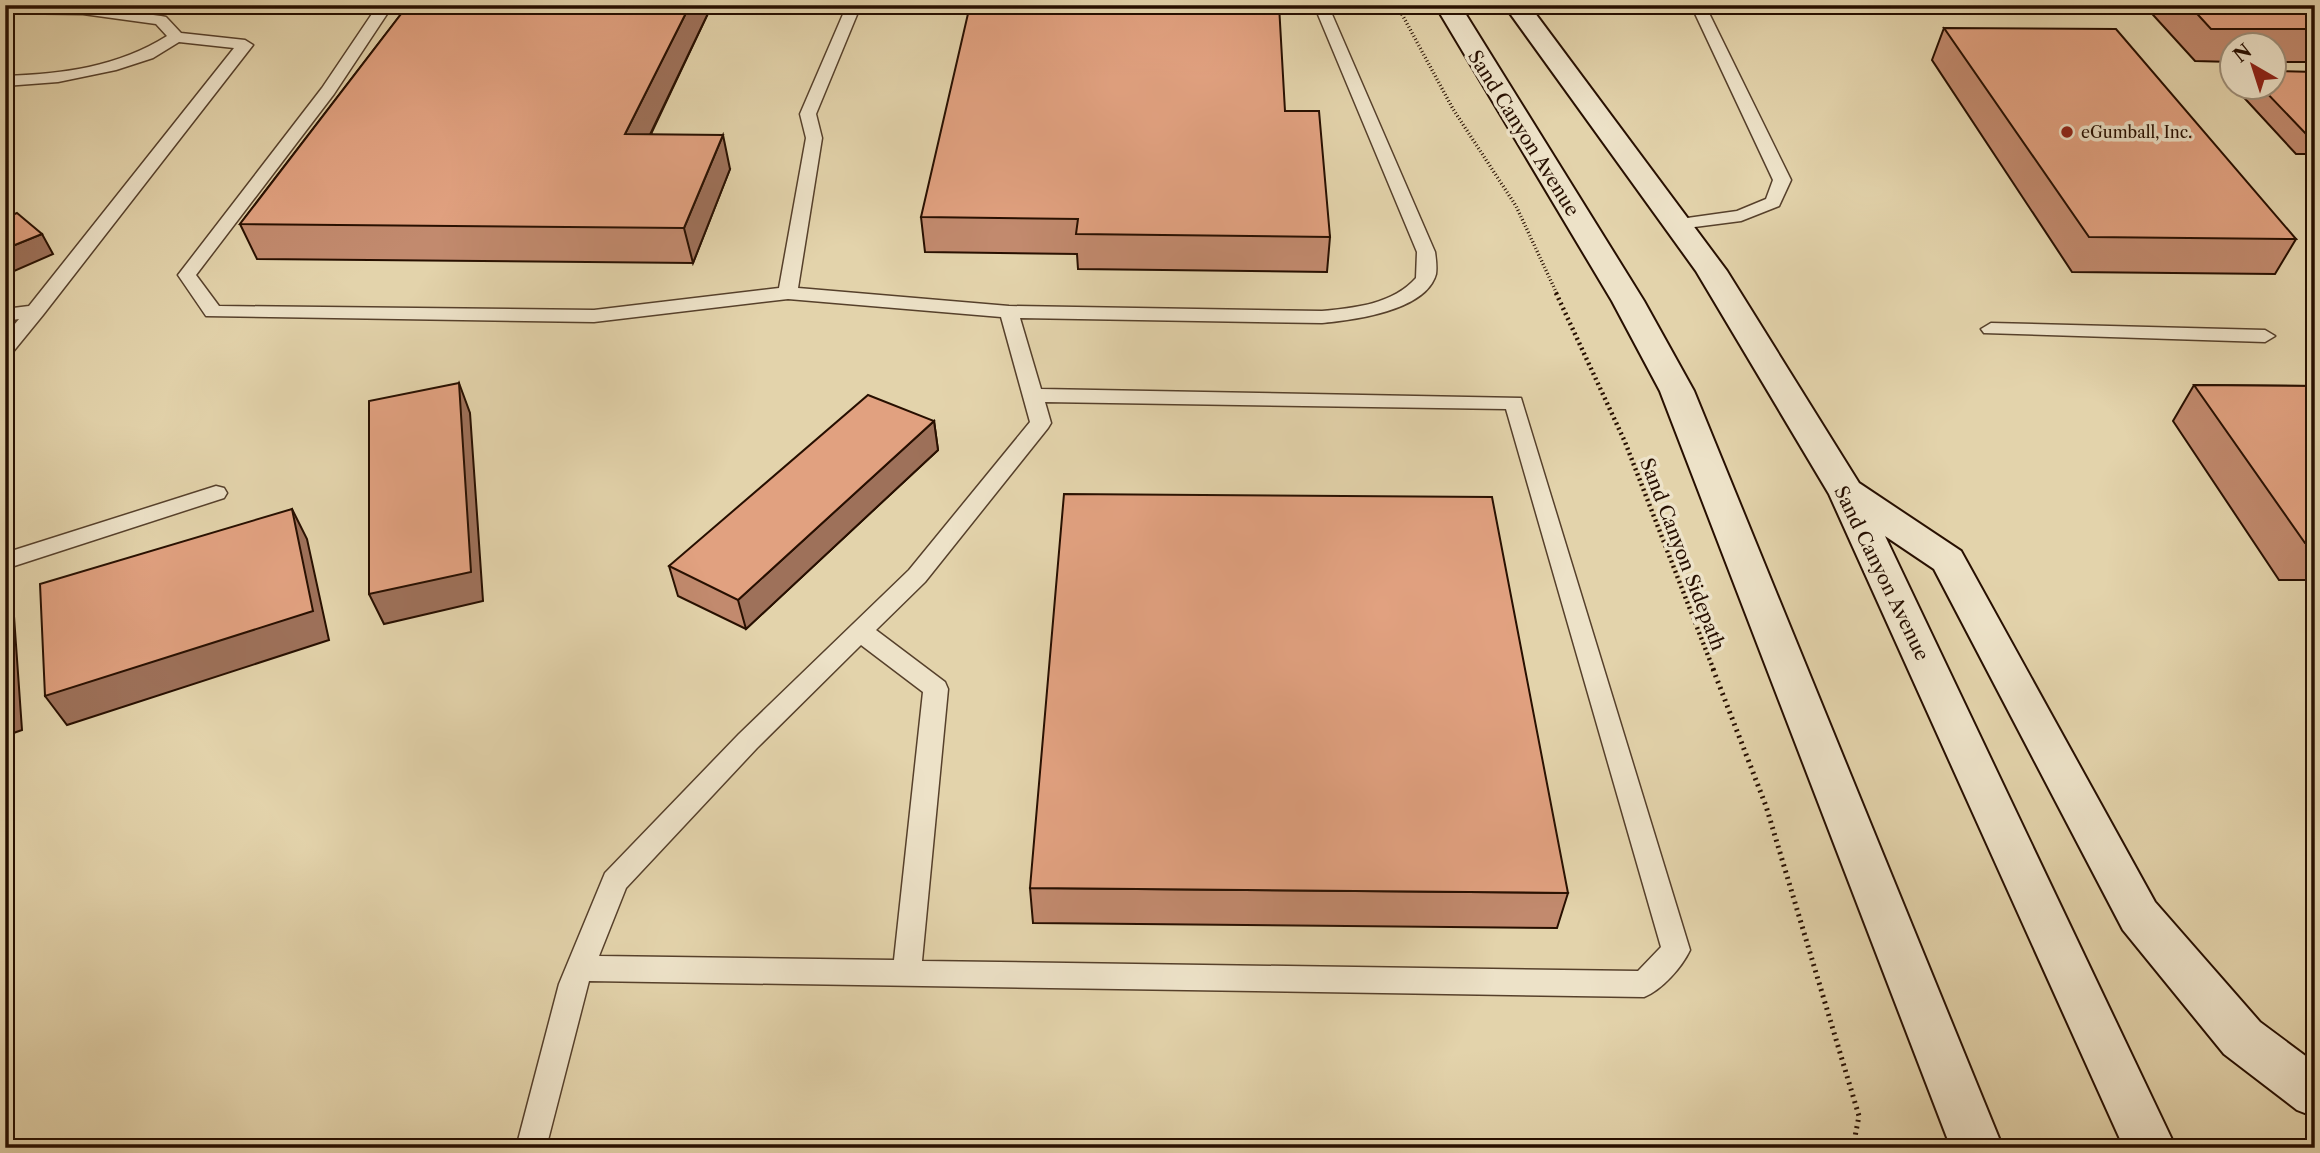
<svg xmlns="http://www.w3.org/2000/svg" width="2320" height="1153" font-family="'Libre Caslon Text',serif">
<style>
.lines{fill:none;stroke-linecap:round;stroke-linejoin:round}
.service-casing{stroke:#56402b;stroke-width:3}
.secondary-casing{stroke:#270f00;stroke-width:4}
.path-far2{stroke:#270f00;stroke-width:3.5;stroke-dasharray:1 2.5;stroke-linecap:butt}
.path-far1{stroke:#270f00;stroke-width:4.5;stroke-dasharray:2 3.5;stroke-linecap:butt}
.path{stroke:#270f00;stroke-width:5;stroke-dasharray:2 4.5;stroke-linecap:butt}
.service{fill:#ede2c8;fill-rule:evenodd}
.secondary{fill:#ede2c8;fill-rule:evenodd}
.wall{fill:#c28a6e;stroke:#270f00;stroke-width:2}
.shaded-wall{fill:#9e715a;stroke:#270f00;stroke-width:2}
.building{fill:#e1a180;stroke:#270f00;stroke-width:2}
.poi-dot{fill:#8f2418;stroke:#ede2c8;stroke-width:2.5}
.labels{text-anchor:middle;stroke-width:7;stroke-linejoin:round;paint-order:stroke}
.far-poi-label{font-size:16px;fill:#270f00;stroke:#ede2c8;text-anchor:start}
.street-label{font-size:19px;fill:#270f00;stroke:#ede2c8}
</style>
<rect width="100%" height="100%" fill="#e3d3ab"/>
<filter id="stains"><feTurbulence type="fractalNoise" baseFrequency=".00286" numOctaves="4"/><feColorMatrix values="0 0 0 0 .2 0 0 0 0 .09 0 0 0 0 .02 0 0 0 .5 -.17"/></filter>
<radialGradient id="worn" r=".72"><stop offset=".6" stop-color="#630" stop-opacity="0"/><stop offset="1" stop-color="#630" stop-opacity=".3"/></radialGradient>
<g class="lines">
<g class="service-casing">
<g id="service">
<path d="M5,5L83,6L161,16L166,17L181,33L245,40L253,45L43,315L12,353L5,355V336L19,319L5,321V309L29,306L234,48L179,42L153,58L116,70L58,82L5,86V76C62,74 118,67 167,36L156,24L83,14L5,13Z"/>
<path d="M378,5H393L334,94L196,275L219,306L594,310L779,288L806,138L800,114L847,5H861L816,114L822,138L798,288L1009,306L1322,311C1355,308 1393,304 1416,278L1417,252L1314,5H1328L1435,252C1436,259 1437,267 1436,274C1426,311 1353,320 1322,323L1020,318L1041,389L1521,398L1690,950C1682,967 1662,990 1644,997L589,981L546,1148H516L559,984L605,873L739,734L909,570L1030,422L1001,317L788,299L594,322L206,316L178,275L322,88ZM1045,402L1506,409L1661,947L1638,971L922,961L948,689L945,682L876,630L925,582L1048,428L1051,423ZM861,645L923,692L894,960L599,956L626,888L757,748Z"/>
<path d="M1691,5H1705L1791,180L1779,206L1741,221L1679,229L1670,224L1673,220L1737,211L1766,199L1773,180Z"/>
<path d="M1991,323L2265,330L2275,336L2265,342L1984,333L1981,329Z"/>
<path d="M216,486L224,488L227,493L224,498L5,569V553Z"/>
</g>
</g>
<g class="secondary-casing">
<g id="secondary">
<path d="M1435,5H1460L1644,301L1694,391L2003,1148H1951L1660,391L1612,301Z"/>
<path d="M1504,5H1529L1727,271L1859,483L1961,551L2155,902L2260,1022L2315,1063V1117L2297,1110L2224,1054L2123,930L1934,569L1885,536L2176,1148H2124L1829,494L1696,271Z"/>
</g>
</g>
<path class="path-far2" d="M1397,5L1453,109L1516,206L1557,294"/>
<path class="path-far1" d="M1556,293L1625,442L1714,671"/>
<path class="path" d="M1713,669L1766,806L1859,1116L1853,1147"/>
<use href="#service" class="service"/>
<use href="#secondary" class="secondary"/>
</g>
<g class="wall">
<path d="M408,5H712L651,134L730,169L693,263L257,259L240,224Z"/>
<path d="M2144,5H2315V62H2274V46H2232V62L2195,61Z"/>
<path d="M1944,28L2296,239L2275,274L2072,272L1932,60Z"/>
<path d="M2315,72V154H2296L2237,90L2238,88H2274Z"/>
<path d="M1285,111L1330,237L1327,272L1078,269L1077,254L925,252L921,217Z"/>
<path d="M2194,385L2315,386V580H2279L2173,421Z"/>
<path d="M934,421L938,450L746,629L678,596L669,566Z"/>
<path d="M1030,888L1568,893L1557,928L1033,923Z"/>
</g>
<g class="shaded-wall">
<path d="M690,5H712L634,168L625,134Z"/>
<path d="M723,135L730,169L693,263L684,228Z"/>
<path d="M42,234L53,254L5,275V249Z"/>
<path d="M459,383L470,413L483,601L384,624L369,594Z"/>
<path d="M934,421L938,450L746,629L738,600Z"/>
<path d="M292,509L307,539L329,640L67,725L45,696Z"/>
<path d="M5,591L13,602L22,730L5,736Z"/>
</g>
<g class="building">
<path d="M408,5H690L625,134L723,135L684,228L240,224Z"/>
<path d="M970,5H1279L1285,111H1319L1330,237L1076,234L1078,219L921,217Z"/>
<path d="M2189,5H2315V29H2211Z"/>
<path d="M1944,28L2116,29L2296,239L2089,237Z"/>
<path d="M2274,71L2315,72V135H2307L2262,88H2274Z"/>
<path d="M17,213L42,234L5,249V218Z"/>
<path d="M459,383L471,572L369,594V401Z"/>
<path d="M2194,385L2315,386V543H2305Z"/>
<path d="M868,395L934,421L738,600L669,566Z"/>
<path d="M1064,494L1492,497L1568,893L1030,888Z"/>
<path d="M292,509L313,611L45,696L40,584Z"/>
</g>
<circle class="poi-dot" cx="2067" cy="132" r="7"/>
<g class="labels">
<g class="far-poi-label">
<text x="2081" y="138">eGumball, Inc.</text>
</g>
<g class="street-label">
<text transform="translate(1524 133) rotate(58)" y="7">Sand Canyon Avenue</text>
<text transform="translate(1683 554) rotate(69)" y="7">Sand Canyon Sidepath</text>
<text transform="translate(1882 573) rotate(64)" y="7">Sand Canyon Avenue</text>
</g>
</g>
<rect width="2320" height="1153" fill="none" stroke="#e3d3ab" stroke-width="28"/>
<rect x="7" y="7" width="2306" height="1139" fill="none" stroke="#270f00" stroke-width="3.5"/>
<rect x="14" y="14" width="2292" height="1125" fill="none" stroke="#270f00" stroke-width="2"/>
<g transform="translate(2253 66) rotate(321)"><circle r="33" fill="#ede2c8" stroke="#9e8e78" stroke-width="2"/>
<path d="M0-5L12 26L0 18L-12 26Z" fill="#8f2418"/>
<text y="-10" font-size="19" font-weight="bold" text-anchor="middle" fill="#270f00">N</text>
</g>
<rect width="100%" height="100%" filter="url(#stains)"/>
<rect width="100%" height="100%" fill="url(#worn)"/>
</svg>
